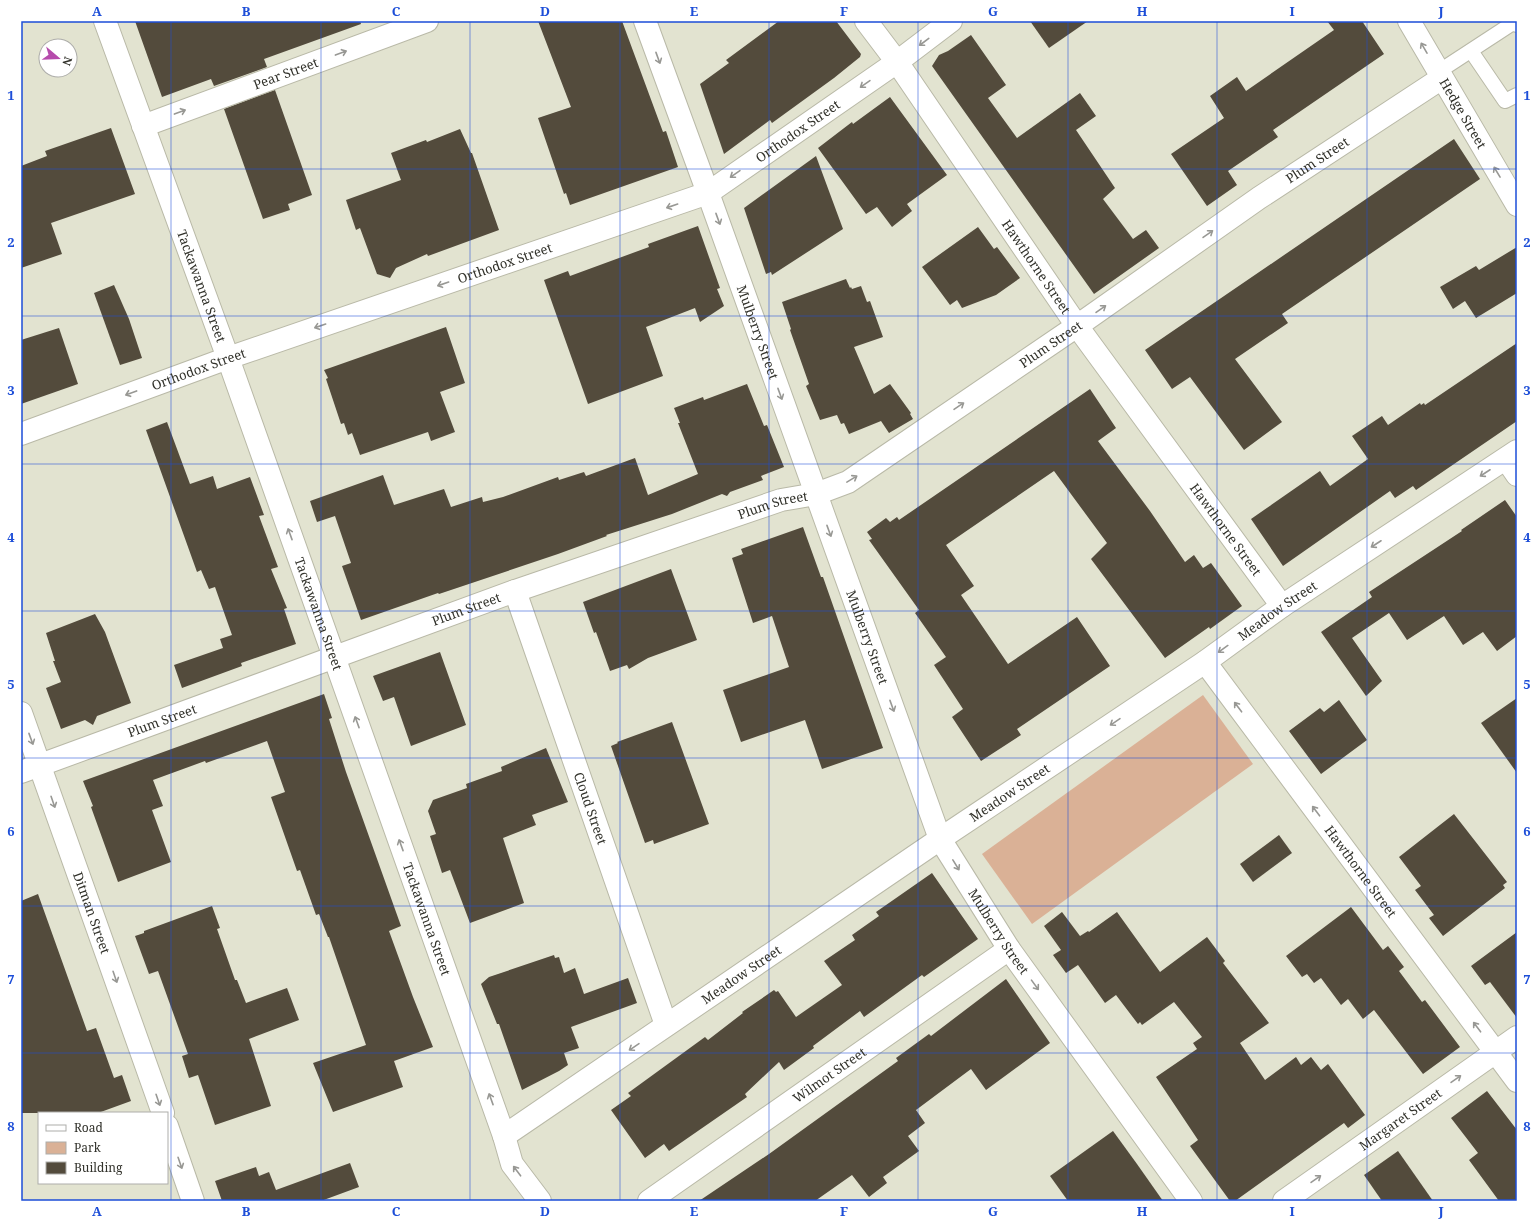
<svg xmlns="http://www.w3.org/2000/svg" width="1538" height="1222" font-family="'Noto Serif',serif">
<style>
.green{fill:#dab196}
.building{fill:#534b3c}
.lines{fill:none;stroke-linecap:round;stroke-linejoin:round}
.lane-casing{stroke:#b9b9a7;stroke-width:16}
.street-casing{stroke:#b9b9a7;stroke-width:24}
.secondary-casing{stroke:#b9b9a7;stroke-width:24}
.lane{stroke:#fff;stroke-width:14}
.street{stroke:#fff;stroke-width:22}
.secondary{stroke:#fff;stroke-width:22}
.oneway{stroke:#989894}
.grid{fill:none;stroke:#1d4ed8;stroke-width:1;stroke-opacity:0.55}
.labels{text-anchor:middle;stroke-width:4;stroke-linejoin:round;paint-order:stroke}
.street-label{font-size:13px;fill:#31312a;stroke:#fff}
.neatline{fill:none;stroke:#1d4ed8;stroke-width:1.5}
.grid-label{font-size:13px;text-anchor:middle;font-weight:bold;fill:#1d4ed8}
</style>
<rect width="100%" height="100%" fill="#e2e3d0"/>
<path class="green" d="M1203,695L1253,764L1032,924L982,854Z"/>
<g class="building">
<path d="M135,21H360L361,24L264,59L267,67L214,86L211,79L162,97Z"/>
<path d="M538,21H622L663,132L666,131L678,167L570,205L566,193L564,194L538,118L571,107Z"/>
<path d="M779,21H836L861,54L860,57L834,78L772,123L770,120L724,154L700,84L729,63L726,60Z"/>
<path d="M1030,21H1088L1049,48Z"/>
<path d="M1327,21H1362L1384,54L1273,130L1278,137L1228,171L1237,185L1207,206L1171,154L1224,118L1210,96L1237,77L1246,91L1334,30Z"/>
<path d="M971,35L1006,85L988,98L1017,138L1080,93L1096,116L1076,130L1115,188L1103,199L1133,239L1146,230L1159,248L1094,294L932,66L939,55L948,51Z"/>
<path d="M275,90L312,195L288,204L290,210L263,219L224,109Z"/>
<path d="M890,97L947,175L907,204L912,211L892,227L877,207L866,214L818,148L852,122L853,124Z"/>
<path d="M111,128L135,194L51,223L62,254L21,268V166L47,156L45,151Z"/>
<path d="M460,129L471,153H472L499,230L428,256L427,254L396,268L390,278L377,274L360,228L356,230L346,200L401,180L391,153L426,140L427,142Z"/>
<path d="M1454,139L1480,179L1282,314L1288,323L1235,359L1282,422L1244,450L1190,377L1172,389L1145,350Z"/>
<path d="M816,156L843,229L772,275L771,272L766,274L744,208Z"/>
<path d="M698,226L720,288L717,289L724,306L700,322L695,308L646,327L663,376L588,404L544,280L568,271L570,276L649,247L648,244Z"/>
<path d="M978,227L994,249L997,247L1020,278L996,295L962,308L957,300L950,305L922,267Z"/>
<path d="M1517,247V293L1476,318L1465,301L1453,309L1440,287L1476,266L1479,270Z"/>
<path d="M846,279L850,288L851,287L852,289L861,286L867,302L870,301L883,337L854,347L874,394L890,384L911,413L910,414L913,419L889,433L881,421L849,434L844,423L841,424L837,415L820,420L806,386L809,384L790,330L791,329L782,302Z"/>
<path d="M114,285L129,319L142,358L120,365L94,293Z"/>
<path d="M446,327L465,383L440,392L455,432L431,441L428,432L360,455L352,433L348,435L344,423L341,424L326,379L328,378L324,370Z"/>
<path d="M59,328L78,384L21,404V340Z"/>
<path d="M1517,343V421L1416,490L1413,486L1395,498L1390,491L1283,566L1251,519L1320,471L1330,486L1368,459L1352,436L1382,416L1388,425L1420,403L1421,405L1424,403L1425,405Z"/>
<path d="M747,384L764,426L767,425L784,467L761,476L763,480L730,492L727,496L722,494L672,514L606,535L607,536L558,554L439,594L438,593L361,620L342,566L351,563L335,516L317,522L310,501L383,475L394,505L444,489L451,507L482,497L483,502L503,497L558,477L559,480L584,472L586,476L635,458L648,495L698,474L678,423H680L674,408L703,397L704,400Z"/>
<path d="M1090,389L1116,428L1098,441L1150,511L1185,562L1194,555L1203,568L1211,563L1242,606L1210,629L1209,627L1165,658L1091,559L1107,543L1054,471L946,545L974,586L961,595L1008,664L1077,617L1110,666L1017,729L1021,735L981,761L952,717L963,709L934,665L946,657L915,613L919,610L869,540L872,539L867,532L886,518L890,522L897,517L899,520Z"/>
<path d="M167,422L190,484L213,476L217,489L250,477L264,515L259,516L278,567L271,569L287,608L284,609L296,644L241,663L242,666L182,688L174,665L223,648L220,639L232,635L215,587L209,589L201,570L197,572L146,430Z"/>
<path d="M1505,500L1517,517V636L1497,651L1483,632L1463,645L1444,616L1407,640L1389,613L1352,638L1382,681L1366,696L1321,632L1372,597L1369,592L1462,531L1461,530Z"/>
<path d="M803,527L821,577H823L883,748L822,769L805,720L741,742L723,690L789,667L772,616L753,623L732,558L743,554L741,549Z"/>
<path d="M671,569L697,640L648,658L629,669L627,665L610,671L596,632L594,633L583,602Z"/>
<path d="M95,614L105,632L131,703L97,716L93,725L85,720L61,729L46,688L61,682L53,661H55L46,633Z"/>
<path d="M440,652L466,725L411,746L394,697L383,701L373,676Z"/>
<path d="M324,694L332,718L329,719L346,772L401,926L389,931L413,997L433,1047L394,1061L403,1087L333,1112L313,1063L366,1045L329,937H328L319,914L316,915L300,870L297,871L271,797L285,792L267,741L206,763L205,761L153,780L163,806L152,810L171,862L118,882L91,807L93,806L83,781Z"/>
<path d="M1517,698V773L1481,723Z"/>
<path d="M1339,700L1367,740L1321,774L1289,731L1320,708L1324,712Z"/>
<path d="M672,722L709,824L654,844L653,840L645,843L611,746L618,743L617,742Z"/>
<path d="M546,748L568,802L532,815L536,825L503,838L524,903L470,923L450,870L442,873L430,836L436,834L428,811L433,800L467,788L466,784L502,771L501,767Z"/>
<path d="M1454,814L1507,882L1503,885L1505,888L1443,936L1429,918L1434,915L1415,890L1421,886L1399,857Z"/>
<path d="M1279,835L1292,853L1253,882L1240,864Z"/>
<path d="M932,873L978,939L924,977L922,975L864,1017L860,1011L813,1046L814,1048L784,1070L779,1062L745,1094L747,1097L669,1151L664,1144L645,1158L611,1110L631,1096L628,1093L705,1037L708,1040L743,1013L742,1012L774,990L776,992L778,991L796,1017L842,985L824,961L855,940L852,935L879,916L876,912Z"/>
<path d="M38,894L87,1031L96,1028L114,1078L122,1075L131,1101L98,1113H21V901Z"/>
<path d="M212,906L220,928L217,929L235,980H237L246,1003L287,988L299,1020L249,1039L271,1106L215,1125L198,1075L189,1078L182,1056L188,1054L158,971L149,974L135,936L144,933V931Z"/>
<path d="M1351,907L1383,950L1388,946L1404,967L1399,971L1422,1002L1425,1000L1460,1047L1423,1074L1374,1010L1363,1019L1348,999L1341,1005L1321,978L1314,983L1307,974L1302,977L1286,956Z"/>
<path d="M1062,912L1080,936L1088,931L1089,932L1117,912L1160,972L1207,937L1225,961L1223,963L1269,1023L1240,1043L1265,1080L1296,1057L1301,1065L1311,1057L1321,1070L1328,1064L1365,1115L1348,1128L1344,1123L1235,1201H1230L1190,1146L1198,1140L1156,1077L1197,1049L1193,1043L1202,1037L1174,1002L1142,1025L1140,1022L1138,1024L1116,995L1105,1003L1078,965L1066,973L1053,955L1061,950L1044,926Z"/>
<path d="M1517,932V1018L1490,982L1485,985L1471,966Z"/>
<path d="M554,955L555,958L559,957L564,973L575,968L584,994L628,978L637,1003L571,1027L579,1048L564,1053L568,1065L559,1071L522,1090L499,1024H497L481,984L489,977Z"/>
<path d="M1006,979L1050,1043L986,1090L971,1069L916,1110L925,1123L908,1136L919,1151L883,1177L887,1183L869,1197L852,1175L815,1201H699L769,1154L898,1061L896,1058L929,1034L931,1036Z"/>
<path d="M1487,1091L1517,1130V1201H1499L1469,1160L1478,1153L1451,1118Z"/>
<path d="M1113,1131L1137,1164L1163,1201H1068L1050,1176Z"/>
<path d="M1398,1151L1433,1201H1382L1364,1175Z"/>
<path d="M350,1163L359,1187L321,1201H222L215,1181L256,1167L259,1176L269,1172L276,1190Z"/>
</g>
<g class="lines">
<g class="lane-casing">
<g id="lane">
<path d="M1471,51L1505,101L1517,95"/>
<path d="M1438,72L1513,23L1517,25"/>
</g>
</g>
<g class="street-casing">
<g id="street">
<path id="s1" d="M105,21L228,358L504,1136L512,1164L540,1201"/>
<path id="s2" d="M645,21L708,193L940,839L1009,949L1191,1201"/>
<path id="s3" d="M866,21L897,62L1077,326L1282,606"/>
<path id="s4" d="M1409,21L1517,205"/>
<path id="s5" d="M143,126L427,21"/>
<path d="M1506,459L1517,475"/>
<path id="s6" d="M515,591L666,1025"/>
<path id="s7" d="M1205,662L1517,1081"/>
<path id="s8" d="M21,713L163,1113"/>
<path id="s9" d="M21,772L515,591L781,500L816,494L848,482L1077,326L1259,198L1442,78"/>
<path d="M167,1126L193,1201"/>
<path id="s10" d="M504,1136L940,839L1205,662L1282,606L1517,451"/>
<path id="s11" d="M649,1201L1009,949"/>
</g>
</g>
<g class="secondary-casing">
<g id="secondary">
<path id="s12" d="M21,434L228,358L708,193L897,62L951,21"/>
<path id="s13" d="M1284,1201L1517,1037"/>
</g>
</g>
<use href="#lane" class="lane"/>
<use href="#street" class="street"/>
<use href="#secondary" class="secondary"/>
</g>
<defs><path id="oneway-shaft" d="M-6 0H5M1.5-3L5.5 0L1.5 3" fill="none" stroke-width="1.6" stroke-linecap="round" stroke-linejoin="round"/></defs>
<g class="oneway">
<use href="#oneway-shaft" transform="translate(924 42) rotate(143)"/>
<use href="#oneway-shaft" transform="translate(1424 48) rotate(-120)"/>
<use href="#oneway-shaft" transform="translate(341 53) rotate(-20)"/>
<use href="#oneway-shaft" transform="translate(658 58) rotate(70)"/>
<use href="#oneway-shaft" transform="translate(865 84) rotate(145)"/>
<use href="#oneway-shaft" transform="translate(180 112) rotate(-20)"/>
<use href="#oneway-shaft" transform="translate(1497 172) rotate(-121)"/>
<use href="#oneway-shaft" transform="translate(735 174) rotate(145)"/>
<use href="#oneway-shaft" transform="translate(672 206) rotate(161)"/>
<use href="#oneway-shaft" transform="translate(718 219) rotate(70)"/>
<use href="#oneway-shaft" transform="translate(1208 234) rotate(-35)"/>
<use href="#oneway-shaft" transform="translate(443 284) rotate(161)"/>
<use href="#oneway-shaft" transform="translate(1101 309) rotate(-35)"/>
<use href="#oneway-shaft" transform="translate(320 326) rotate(161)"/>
<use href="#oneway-shaft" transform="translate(131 393) rotate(160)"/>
<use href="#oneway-shaft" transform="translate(780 394) rotate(70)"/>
<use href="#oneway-shaft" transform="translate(959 406) rotate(-34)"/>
<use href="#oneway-shaft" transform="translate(1485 473) rotate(147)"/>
<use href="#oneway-shaft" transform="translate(852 479) rotate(-31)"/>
<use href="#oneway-shaft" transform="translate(829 531) rotate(70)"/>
<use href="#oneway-shaft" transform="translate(290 534) rotate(-110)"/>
<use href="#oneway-shaft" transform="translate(1376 544) rotate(147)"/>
<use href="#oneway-shaft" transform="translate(1223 649) rotate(144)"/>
<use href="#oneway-shaft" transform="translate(892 706) rotate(70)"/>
<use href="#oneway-shaft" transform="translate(1238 707) rotate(-127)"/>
<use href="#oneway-shaft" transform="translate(357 722) rotate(-110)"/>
<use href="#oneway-shaft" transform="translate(1115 722) rotate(146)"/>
<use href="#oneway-shaft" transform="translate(31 739) rotate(70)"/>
<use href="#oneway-shaft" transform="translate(53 802) rotate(71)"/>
<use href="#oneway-shaft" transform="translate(1316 811) rotate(-127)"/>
<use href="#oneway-shaft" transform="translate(401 845) rotate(-110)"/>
<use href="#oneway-shaft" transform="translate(956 865) rotate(58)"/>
<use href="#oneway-shaft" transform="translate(115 977) rotate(71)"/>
<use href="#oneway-shaft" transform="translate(1035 985) rotate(54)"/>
<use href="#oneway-shaft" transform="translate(1477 1027) rotate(-127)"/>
<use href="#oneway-shaft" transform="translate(634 1047) rotate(146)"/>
<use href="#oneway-shaft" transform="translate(1456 1079) rotate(-35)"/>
<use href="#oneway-shaft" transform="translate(491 1099) rotate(-110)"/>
<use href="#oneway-shaft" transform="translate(158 1100) rotate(71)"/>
<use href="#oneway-shaft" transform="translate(180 1163) rotate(71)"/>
<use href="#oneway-shaft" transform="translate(517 1171) rotate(-127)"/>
<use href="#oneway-shaft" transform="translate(1316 1179) rotate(-35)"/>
</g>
<path class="grid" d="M171,21V1201M321,21V1201M470,21V1201M620,21V1201M769,21V1201M918,21V1201M1068,21V1201M1217,21V1201M1367,21V1201M21,169H1517M21,316H1517M21,464H1517M21,611H1517M21,758H1517M21,906H1517M21,1053H1517"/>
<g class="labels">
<g class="street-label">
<text dy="5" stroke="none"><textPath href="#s5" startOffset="152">Pear Street</textPath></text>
<text dy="5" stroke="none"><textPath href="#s4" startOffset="107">Hedge Street</textPath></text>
<text dy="5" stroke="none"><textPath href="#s12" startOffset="837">Orthodox Street</textPath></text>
<text dy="5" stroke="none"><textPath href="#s9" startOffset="1446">Plum Street</textPath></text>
<text dy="5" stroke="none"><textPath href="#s12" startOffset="513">Orthodox Street</textPath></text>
<text dy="5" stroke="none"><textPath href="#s3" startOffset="299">Hawthorne Street</textPath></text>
<text dy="5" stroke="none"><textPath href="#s1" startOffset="282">Tackawanna Street</textPath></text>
<text dy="5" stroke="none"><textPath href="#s2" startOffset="331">Mulberry Street</textPath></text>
<text dy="5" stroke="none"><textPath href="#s9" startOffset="1122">Plum Street</textPath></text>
<text dy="5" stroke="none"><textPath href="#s12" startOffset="189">Orthodox Street</textPath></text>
<text dy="5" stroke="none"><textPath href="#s9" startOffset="798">Plum Street</textPath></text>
<text dy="5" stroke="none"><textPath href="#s3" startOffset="623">Hawthorne Street</textPath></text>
<text dy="5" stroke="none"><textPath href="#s9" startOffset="474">Plum Street</textPath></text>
<text dy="5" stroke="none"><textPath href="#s10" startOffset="935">Meadow Street</textPath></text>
<text dy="5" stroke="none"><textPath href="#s1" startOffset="630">Tackawanna Street</textPath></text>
<text dy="5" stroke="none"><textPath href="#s2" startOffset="655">Mulberry Street</textPath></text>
<text dy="5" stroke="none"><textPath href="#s9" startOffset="150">Plum Street</textPath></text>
<text dy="5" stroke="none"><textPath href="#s10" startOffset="611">Meadow Street</textPath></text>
<text dy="5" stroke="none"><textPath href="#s6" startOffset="230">Cloud Street</textPath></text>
<text dy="5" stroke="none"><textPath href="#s7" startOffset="261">Hawthorne Street</textPath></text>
<text dy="5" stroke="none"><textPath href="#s8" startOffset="212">Ditman Street</textPath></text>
<text dy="5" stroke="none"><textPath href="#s1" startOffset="954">Tackawanna Street</textPath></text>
<text dy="5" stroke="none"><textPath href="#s2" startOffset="979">Mulberry Street</textPath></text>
<text dy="5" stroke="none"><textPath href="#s10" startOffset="287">Meadow Street</textPath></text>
<text dy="5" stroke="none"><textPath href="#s11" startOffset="220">Wilmot Street</textPath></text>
<text dy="5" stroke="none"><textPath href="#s13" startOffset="142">Margaret Street</textPath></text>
</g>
</g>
<rect width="1538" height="1222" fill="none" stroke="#ffffff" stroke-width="44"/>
<rect x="38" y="1112" width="130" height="72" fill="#ffffff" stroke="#adadaa"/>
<rect x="46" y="1125" width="20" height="6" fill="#ffffff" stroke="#adadaa"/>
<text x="74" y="1132" font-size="12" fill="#31312a">Road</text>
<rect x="46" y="1142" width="20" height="12" fill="#dab196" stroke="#adadaa"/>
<text x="74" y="1152" font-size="12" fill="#31312a">Park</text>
<rect x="46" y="1162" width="20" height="12" fill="#534b3c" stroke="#adadaa"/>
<text x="74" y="1172" font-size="12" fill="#31312a">Building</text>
<g transform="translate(58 58) rotate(109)"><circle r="19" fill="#ffffff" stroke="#adadaa"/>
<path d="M0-3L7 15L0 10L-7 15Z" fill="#b64bac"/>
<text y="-6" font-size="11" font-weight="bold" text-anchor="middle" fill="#31312a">N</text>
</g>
<rect x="22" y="22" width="1494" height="1178" class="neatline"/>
<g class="grid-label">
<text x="97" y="16">A</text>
<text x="246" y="16">B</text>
<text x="396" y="16">C</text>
<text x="545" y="16">D</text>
<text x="694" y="16">E</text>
<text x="844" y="16">F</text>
<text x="993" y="16">G</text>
<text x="1142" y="16">H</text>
<text x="1292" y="16">I</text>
<text x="1441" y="16">J</text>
<text x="11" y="100">1</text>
<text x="1527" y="100">1</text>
<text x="11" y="247">2</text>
<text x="1527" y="247">2</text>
<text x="11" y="395">3</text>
<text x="1527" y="395">3</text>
<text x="11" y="542">4</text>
<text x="1527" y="542">4</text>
<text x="11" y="689">5</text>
<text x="1527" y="689">5</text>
<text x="11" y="836">6</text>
<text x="1527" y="836">6</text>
<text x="11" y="984">7</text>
<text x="1527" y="984">7</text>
<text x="11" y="1131">8</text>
<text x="1527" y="1131">8</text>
<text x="97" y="1216">A</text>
<text x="246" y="1216">B</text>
<text x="396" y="1216">C</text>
<text x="545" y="1216">D</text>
<text x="694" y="1216">E</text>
<text x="844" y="1216">F</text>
<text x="993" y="1216">G</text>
<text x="1142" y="1216">H</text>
<text x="1292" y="1216">I</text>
<text x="1441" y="1216">J</text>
</g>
</svg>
